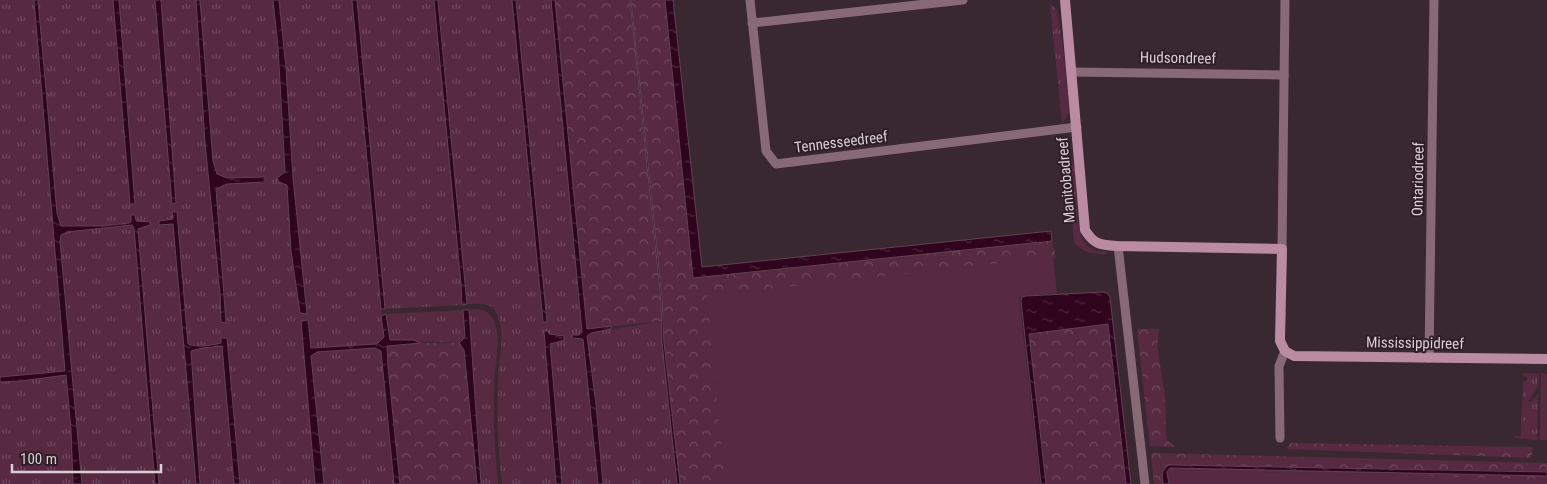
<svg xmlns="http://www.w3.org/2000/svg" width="1547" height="484" font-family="'Roboto Condensed',sans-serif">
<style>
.grass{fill:url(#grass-tufts)}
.forest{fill:url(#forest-crowns)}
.green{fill:#582a41}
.water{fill:url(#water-ripples);stroke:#634154}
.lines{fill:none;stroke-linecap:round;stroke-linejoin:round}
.street{stroke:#886a77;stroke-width:9}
.secondary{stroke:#bb8ba1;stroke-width:10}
.labels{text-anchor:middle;stroke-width:4;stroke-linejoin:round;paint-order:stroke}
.street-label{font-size:15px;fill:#d9ced3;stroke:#2f1e26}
</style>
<defs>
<pattern id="grass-tufts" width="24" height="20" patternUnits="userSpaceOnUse" patternTransform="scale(1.25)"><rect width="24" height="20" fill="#582a41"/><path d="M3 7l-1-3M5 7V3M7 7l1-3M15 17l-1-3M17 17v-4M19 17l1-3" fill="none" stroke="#6f485c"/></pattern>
<pattern id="forest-crowns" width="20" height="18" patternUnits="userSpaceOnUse" patternTransform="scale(1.25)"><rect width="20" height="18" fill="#582a41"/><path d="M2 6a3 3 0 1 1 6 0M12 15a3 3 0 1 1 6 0" fill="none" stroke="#6f485c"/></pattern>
<pattern id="water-ripples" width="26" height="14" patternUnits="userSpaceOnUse" patternTransform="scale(1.25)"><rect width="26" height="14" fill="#30041d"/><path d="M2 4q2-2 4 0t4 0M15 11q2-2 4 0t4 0" fill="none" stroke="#4d273d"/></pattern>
</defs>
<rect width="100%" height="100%" fill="#392830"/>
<g class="grass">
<path d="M0,0H34L65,371L0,377Z"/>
<path d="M38,0H113L130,204H134L119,0H155L172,204L176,203L161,0H196L205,143L220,293L221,322H226L216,189L227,184L265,181V177L226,178L217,174L213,161L200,0H273L278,47L282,138L287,185L291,251L300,313L307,314L293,178L286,68L279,0H352L373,232L384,337L377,344L310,348L308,320L301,321L315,484H240L227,338C218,346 200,349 188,344L176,212L173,219L159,221V224H173L196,484H159L138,228L150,225V222L135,221L131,216V222L129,223L103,226H61L57,213Z"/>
<path d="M357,0H434L461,284L462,305L385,309Z"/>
<path d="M438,0H512L544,322H547L516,0H551L582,333L572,338L583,339L598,484H562L550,343L565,339L564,336L548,334V331L544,332L556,484H502C498,450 497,417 498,383C498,365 503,347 501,329C500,322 498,313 493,308C486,302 475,304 467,304L465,296Z"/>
<path d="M1050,4L1056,9L1059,20L1065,62L1069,113L1062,124Z"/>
<path d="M1064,147C1067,151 1070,155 1072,160C1081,180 1070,232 1089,247C1094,252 1102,251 1108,252L1106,254C1094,254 1081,253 1074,241Z"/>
<path d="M132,225L134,228L155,484H82L60,241L61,235L67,232Z"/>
<path d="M474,309C486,309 492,314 496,326C500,345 495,365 494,384C493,417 495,451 498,484H481L469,310Z"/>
<path d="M463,310L465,337L459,343L390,340L386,314Z"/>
<path d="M663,321L662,342L677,484H603L596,404L587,335L590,333Z"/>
<path d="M222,346L234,484H200L191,351L202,348Z"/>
<path d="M375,348L381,350L394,484H324L311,356L317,352Z"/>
<path d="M1523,373L1539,374L1538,387L1528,401L1531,402L1538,394L1537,440L1514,438L1515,436H1521L1523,381H1527V377L1523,376Z"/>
<path d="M1541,373L1547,374V440H1540Z"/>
<path d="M66,374L71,430L73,484H0V382Z"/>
</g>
<g class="forest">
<path d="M555,0H630L645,149L631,0H665L693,278L1052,241L1056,258L842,287L750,484H680L664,343V321L648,167L663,321L587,329Z"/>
<path d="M1108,324L1126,484H1046L1029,333Z"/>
<path d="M1137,329H1159L1157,346L1165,396L1166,435L1167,440L1175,447L1150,446Z"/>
<path d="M421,343H459L464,350L477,484H400L388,367L387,346Z"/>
<path d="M1290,443L1532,447L1533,448L1531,458L1287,449Z"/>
<path d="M1151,453L1547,463V471L1170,465L1162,474L1163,484H1154Z"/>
<path d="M1170,468L1547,476V480L1174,470L1175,484H1169L1167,472Z"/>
</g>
<g class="green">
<path d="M1053,257L1057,293L1019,297L1040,484H725L707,296Z"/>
<path d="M1173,470L1494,478L1547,480V484H1175Z"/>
</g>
<g class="water">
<path d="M34,0H38L57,213L61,226H103L129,223L131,222V215H135L136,221L151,222L150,225L138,229L159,484H155L134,228L132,225L67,232L61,235L60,241L82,484H73L71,430L66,375L21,381L0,382V377L65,371Z"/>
<path d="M113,0H119L135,204H130Z"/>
<path d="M155,0H161L176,203L172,204Z"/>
<path d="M196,0H200L213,161L217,174L227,178L265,177V182L227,184L216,189L226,323L221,322L220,293L205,143Z"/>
<path d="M273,0H279L286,68L293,178L307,314L300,313L291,251L287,185L279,182L277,178L285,172L278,47Z"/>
<path d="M352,0H357L385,309H381Z"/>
<path d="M434,0H438V2L467,304L462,305L461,284Z"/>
<path d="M512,0H516L547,322H543Z"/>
<path d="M551,0H555L587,329L611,326V329L591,333L587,336L596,404L603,484H598L583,339L572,338V335H579L582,332Z"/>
<path d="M630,0H631L662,298L664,343L680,484H677L662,342L661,301Z"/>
<path d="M665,0H673L702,267L1051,231L1052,241L693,278Z"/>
<path d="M172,212H177L188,344C199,348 211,345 221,343V338H227L240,484H234L222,346L202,348L191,351L200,484H196L173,224L159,225V221L173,219Z"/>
<path d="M1102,292L1107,293L1110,297L1131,484H1126L1108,324L1029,334L1046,484H1041L1021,301L1022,297L1026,296Z"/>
<path d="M463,310H469L481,484H477L464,350L459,343L465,337Z"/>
<path d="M386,314L390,340H413L421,343L387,346L388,367L400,484H394L381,351L375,348L317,352L311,356L324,484H315L301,321L308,320L311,348L377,344L384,337L381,316Z"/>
<path d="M544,331H548L549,334L564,336L565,340L550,344L562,484H556Z"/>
<path d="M1169,465L1547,472V476L1170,468L1167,472L1169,484H1163C1162,475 1161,469 1169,465Z"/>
</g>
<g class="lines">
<g class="street">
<path d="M750,0L766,151L776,164L1077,127"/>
<path d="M752,23L963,0"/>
<path d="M1072,72L1284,75"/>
<path d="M1118,246L1145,484"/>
<path d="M1282,249L1285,0"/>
<path d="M1429,358L1434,0"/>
<path d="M1280,438L1279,366L1285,351"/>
</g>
<path class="secondary" d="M1065,0L1085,230C1094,245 1101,245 1118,246L1282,249L1280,341L1285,351L1294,356L1547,359"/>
</g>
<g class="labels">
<g class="street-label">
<text transform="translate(1178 58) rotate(1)" y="5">Hudsondreef</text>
<text transform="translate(841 142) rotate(-7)" y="5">Tennesseedreef</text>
<text transform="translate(1418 179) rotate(-89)" y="5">Ontariodreef</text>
<text transform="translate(1066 180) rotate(-95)" y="5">Manitobadreef</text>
<text transform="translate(1415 343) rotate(1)" y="5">Mississippidreef</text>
</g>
</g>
<path d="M12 464v8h149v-8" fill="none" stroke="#d9ced3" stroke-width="2.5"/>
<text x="20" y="464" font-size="15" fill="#d9ced3" stroke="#2f1e26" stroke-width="4" paint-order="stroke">100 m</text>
</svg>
